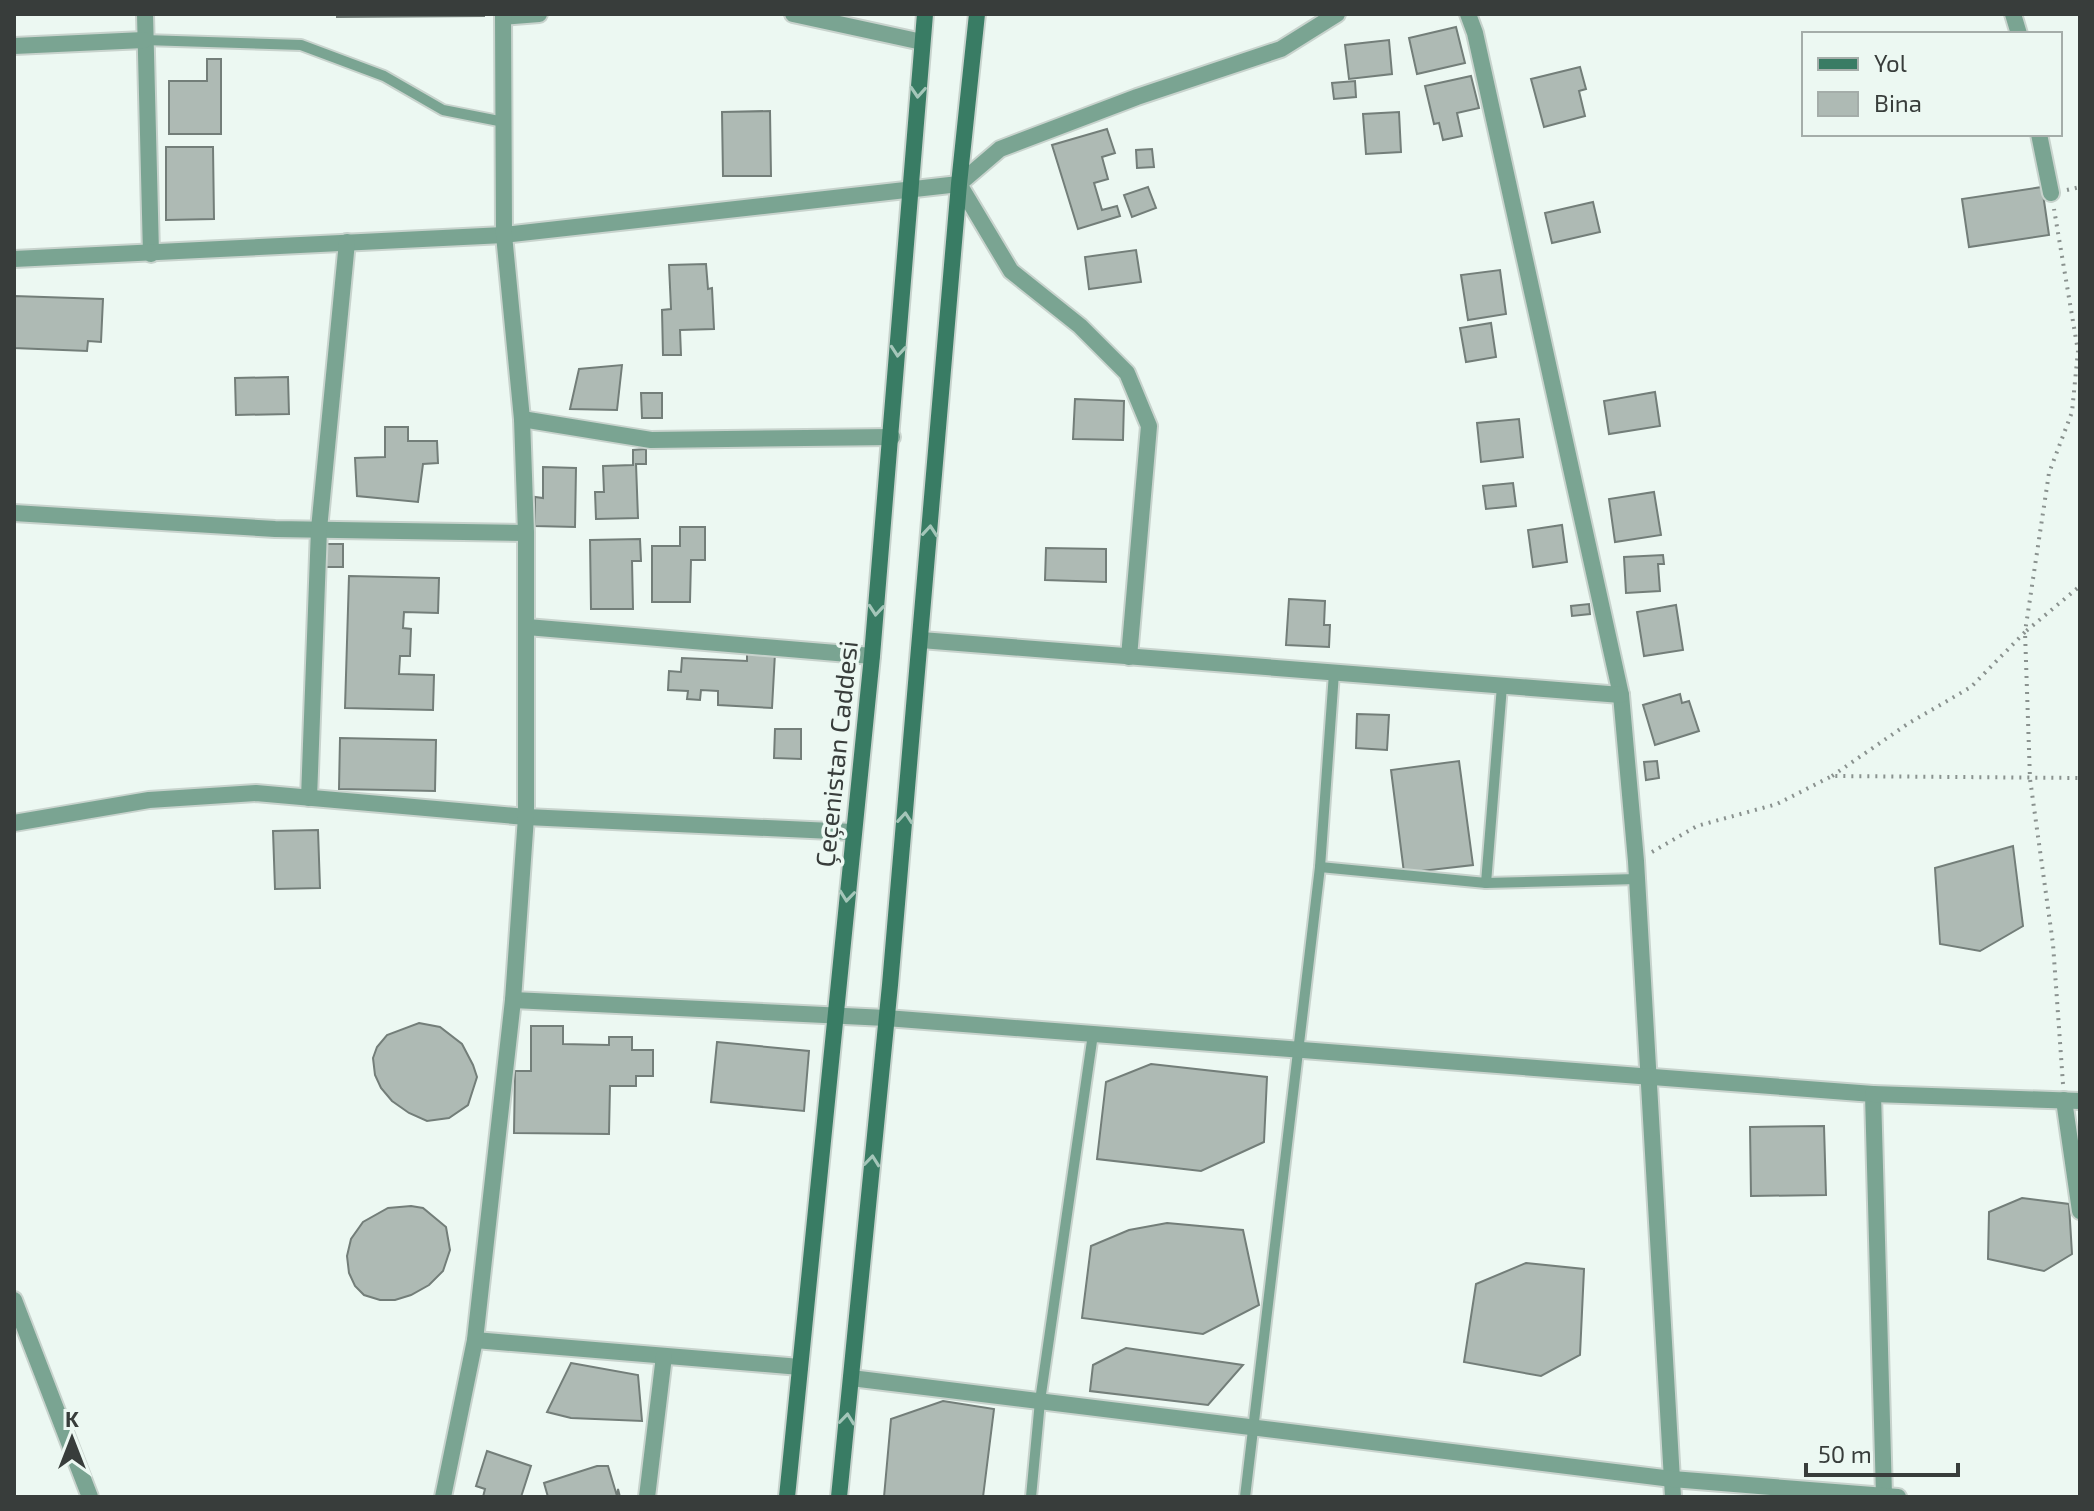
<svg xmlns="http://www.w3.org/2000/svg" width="2094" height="1511" font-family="'Exo 2',sans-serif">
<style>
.building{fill:#aebab4;stroke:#737e79;stroke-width:2}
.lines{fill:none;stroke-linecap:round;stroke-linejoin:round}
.lane-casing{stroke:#c8d3cd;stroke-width:14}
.street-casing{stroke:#c8d3cd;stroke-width:20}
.secondary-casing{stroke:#c8d3cd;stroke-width:20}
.path{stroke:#8a928f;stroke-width:4;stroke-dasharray:2 6;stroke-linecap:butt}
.lane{stroke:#7aa492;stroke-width:10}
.street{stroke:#7aa492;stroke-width:16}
.secondary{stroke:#397c64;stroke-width:16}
.oneway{stroke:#a4c6b9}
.labels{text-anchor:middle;stroke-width:7;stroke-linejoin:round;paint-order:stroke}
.street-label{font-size:26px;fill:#383d3b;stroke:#ecf8f2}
</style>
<rect width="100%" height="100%" fill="#ecf8f2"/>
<g class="building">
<path d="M337,14H484V16L337,17Z"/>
<path d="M1456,27L1465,63L1417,74L1409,38Z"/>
<path d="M1389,40L1392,74L1349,79L1345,45Z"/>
<path d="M207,59H221V134H169V81H207Z"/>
<path d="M1580,67L1586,89L1579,91L1585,116L1544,127L1531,79Z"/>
<path d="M1471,76L1479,108L1457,113L1462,136L1443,140L1439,123L1434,124L1425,86Z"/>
<path d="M1355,81L1356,97L1334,99L1332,83Z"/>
<path d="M770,111L771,176H723L722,112Z"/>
<path d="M1399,112L1401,152L1366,154L1363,114Z"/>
<path d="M1107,129L1115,153L1102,157L1108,179L1094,183L1102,210L1117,206L1120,216L1078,229L1052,145Z"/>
<path d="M166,147H213L214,219L166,220Z"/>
<path d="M1152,149L1154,167L1137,168L1136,150Z"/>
<path d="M1148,187L1156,208L1132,217L1124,195Z"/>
<path d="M2042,187L2049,235L1969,247L1962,199Z"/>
<path d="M1593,202L1600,232L1552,243L1545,213Z"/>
<path d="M1136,250L1141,282L1089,289L1085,257Z"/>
<path d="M706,264L708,289L712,288L714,329L680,330L681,355H663L662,310L671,309L669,265Z"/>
<path d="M1500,270L1506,314L1468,320L1461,275Z"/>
<path d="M14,296L103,299L101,342L88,341L87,351L14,348Z"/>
<path d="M1491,323L1496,357L1466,362L1460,328Z"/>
<path d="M622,365L617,410L570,409L579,369Z"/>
<path d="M288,377L289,414L236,415L235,378Z"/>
<path d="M1655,392L1660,426L1609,434L1604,401Z"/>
<path d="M641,393H662V418H642Z"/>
<path d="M1075,399L1124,401L1123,440L1073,439Z"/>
<path d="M1519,419L1523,457L1481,462L1477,423Z"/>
<path d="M385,427H408V441H437L438,463L423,464L418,502L357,496L355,458L385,457Z"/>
<path d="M646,449V464H636L638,518L596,519L595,492H604L603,466L633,465V450Z"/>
<path d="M543,467L576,468L575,527L535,526V497L543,498Z"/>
<path d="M1513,483L1516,506L1486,509L1483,486Z"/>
<path d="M1654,492L1661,535L1615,542L1609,499Z"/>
<path d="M1562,525L1567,562L1533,567L1528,530Z"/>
<path d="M680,527H705V560H691L690,602H652V546H680Z"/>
<path d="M640,539L641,561H632L633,609H591L590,540Z"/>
<path d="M324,544H343V567H325Z"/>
<path d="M1046,548L1106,549V582L1045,580Z"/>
<path d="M1663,555L1664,564H1658L1660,591L1626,593L1624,557Z"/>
<path d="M349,576L439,578L438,613L404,612L403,628L411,629L410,656H400L399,674L434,675L433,710L345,708Z"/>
<path d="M1289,599L1325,601L1324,625H1330L1329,647L1286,645Z"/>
<path d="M1589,604L1590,614L1572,616L1571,606Z"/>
<path d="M1676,605L1683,650L1644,656L1637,612Z"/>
<path d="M747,651L775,653L772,708L718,705V691L701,690L700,700L687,699L688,691L668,690L669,671L681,672L682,658L747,661Z"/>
<path d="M1680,694L1682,703L1689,701L1699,731L1655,745L1643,705Z"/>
<path d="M1357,714L1389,715L1387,750L1356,748Z"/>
<path d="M775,729H801V759L774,758Z"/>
<path d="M340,738L436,740L435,791L339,789Z"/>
<path d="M1459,761L1473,865L1404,873L1391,770Z"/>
<path d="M1657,761L1659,778L1646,780L1644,762Z"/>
<path d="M318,830L320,888L275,889L273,831Z"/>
<path d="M2013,846L2023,926L1980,951L1940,944L1935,868Z"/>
<path d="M419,1023L440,1027L462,1044L473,1065L477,1077L468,1105L449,1118L427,1121L409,1113L392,1101L381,1088L375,1075L373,1058L377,1047L387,1035Z"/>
<path d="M531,1026H563V1044L609,1045V1037H632V1050H653V1076H636V1086H610L609,1134L514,1133L515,1071H531Z"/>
<path d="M717,1042L809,1051L804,1111L711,1102Z"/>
<path d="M1151,1064L1267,1077L1264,1142L1201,1171L1097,1159L1106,1082Z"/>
<path d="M1824,1126L1826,1195L1751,1196L1750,1127Z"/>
<path d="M2022,1198L2069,1204L2072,1254L2044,1271L1988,1259L1989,1212Z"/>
<path d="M411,1206L423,1208L446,1227L450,1250L443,1271L429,1285L411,1295L395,1300H380L364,1295L355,1286L349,1273L347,1256L351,1239L363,1222L388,1208Z"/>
<path d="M1167,1223L1243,1230L1259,1305L1203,1334L1082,1318L1091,1246L1129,1230Z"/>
<path d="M1526,1263L1584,1269L1580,1355L1541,1376L1464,1362L1476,1284Z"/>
<path d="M1126,1348L1243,1365L1208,1405L1090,1391L1093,1365Z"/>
<path d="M571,1363L638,1375L642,1421L571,1418L547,1412Z"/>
<path d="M943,1401L994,1409L983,1497H884L891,1419Z"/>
<path d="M487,1451L531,1466L521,1497H483L485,1489L476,1486Z"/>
<path d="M597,1466H608L617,1496L618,1489L620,1497H548L544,1483Z"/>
</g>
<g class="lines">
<g class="lane-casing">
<g id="lane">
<path d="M144,40L301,45L384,76L443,110L504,122"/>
<path d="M1320,867L1486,883L1637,879"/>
<path d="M1486,883L1502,686"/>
<path d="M1031,1497L1040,1401L1093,1034"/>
<path d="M1245,1497L1320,867L1334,673"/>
</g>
</g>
<g class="street-casing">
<g id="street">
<path d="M145,14L151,254"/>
<path d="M793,14L922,42"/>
<path d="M1468,14L1475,33L1621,695L1636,861L1673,1497"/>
<path d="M2013,14L2019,34"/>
<path d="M503,17L539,14"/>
<path d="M14,46L144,40"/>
<path d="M2039,134L2051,193"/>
<path d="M959,184L1011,271L1080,326L1127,373L1149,426L1129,657"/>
<path d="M14,259L504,235L959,184L1000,149L1137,97L1281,49L1337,14"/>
<path d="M522,419L651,440L892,437"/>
<path d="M14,513L275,529L526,533"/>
<path d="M527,627L872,656"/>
<path d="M921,640L1621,695"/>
<path d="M309,798L319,529L347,242"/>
<path d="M14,823L149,800L256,793L526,817L853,832"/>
<path d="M513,1000L886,1018L1873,1094L1884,1495"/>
<path d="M1873,1094L2080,1101"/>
<path d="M2064,1100L2080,1211"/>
<path d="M14,1300L90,1497"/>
<path d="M475,1340L800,1367"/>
<path d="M851,1378L1672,1479L1898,1497"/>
<path d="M443,1497L475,1340L513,1000L526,817V533L522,419L504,235L503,14"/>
<path d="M647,1497L664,1356"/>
</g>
</g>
<g class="secondary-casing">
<g id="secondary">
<path d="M787,1497L872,656L925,14"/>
<path d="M839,1497L890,985L959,184L977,14"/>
</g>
</g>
<g class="path">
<path d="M2067,190L2080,187"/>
<path d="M1832,776L1909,723L1971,687L2025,632L2049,473L2072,412L2078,351L2054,209"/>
<path d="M1652,852L1697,826L1777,804L1832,776L2080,778"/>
<path d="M2063,1084L2053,944L2030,779L2025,632L2080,586"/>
</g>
<use href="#lane" class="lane"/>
<use href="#street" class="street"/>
<use href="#secondary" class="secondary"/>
</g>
<defs><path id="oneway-chevron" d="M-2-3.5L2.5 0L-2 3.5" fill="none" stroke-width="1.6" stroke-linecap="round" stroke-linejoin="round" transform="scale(2)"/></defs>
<g class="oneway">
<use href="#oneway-chevron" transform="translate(918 92) rotate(94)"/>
<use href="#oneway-chevron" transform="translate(898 351) rotate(95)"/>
<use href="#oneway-chevron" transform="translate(930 531) rotate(-85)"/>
<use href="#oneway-chevron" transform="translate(876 610) rotate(95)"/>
<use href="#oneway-chevron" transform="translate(905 818) rotate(-85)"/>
<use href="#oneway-chevron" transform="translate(847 896) rotate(96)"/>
<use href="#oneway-chevron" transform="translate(872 1161) rotate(-84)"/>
<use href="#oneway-chevron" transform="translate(847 1419) rotate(-84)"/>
</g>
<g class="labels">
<g class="street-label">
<text transform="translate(837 754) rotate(-84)" y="9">Çeçenistan Caddesi</text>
</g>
</g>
<rect width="2094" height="1511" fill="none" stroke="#383d3b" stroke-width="32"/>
<rect x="1802" y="32" width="260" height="104" fill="#ecf8f2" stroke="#a4ada9" stroke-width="2"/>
<rect x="1818" y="58" width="40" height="12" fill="#397c64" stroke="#a4ada9" stroke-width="2"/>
<text x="1874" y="72" font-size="24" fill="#383d3b">Yol</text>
<rect x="1818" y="92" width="40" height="24" fill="#aebab4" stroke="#a4ada9" stroke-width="2"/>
<text x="1874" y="112" font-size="24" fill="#383d3b">Bina</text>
<g transform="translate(72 1439)" stroke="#ecf8f2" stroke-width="6" paint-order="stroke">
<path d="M0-6L14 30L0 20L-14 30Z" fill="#383d3b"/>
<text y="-12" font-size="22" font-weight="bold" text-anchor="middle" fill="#383d3b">K</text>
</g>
<path d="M1806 1463v12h152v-12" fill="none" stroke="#383d3b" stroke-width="4"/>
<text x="1818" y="1463" font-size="24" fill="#383d3b" stroke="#ecf8f2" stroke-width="6" paint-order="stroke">50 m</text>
</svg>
